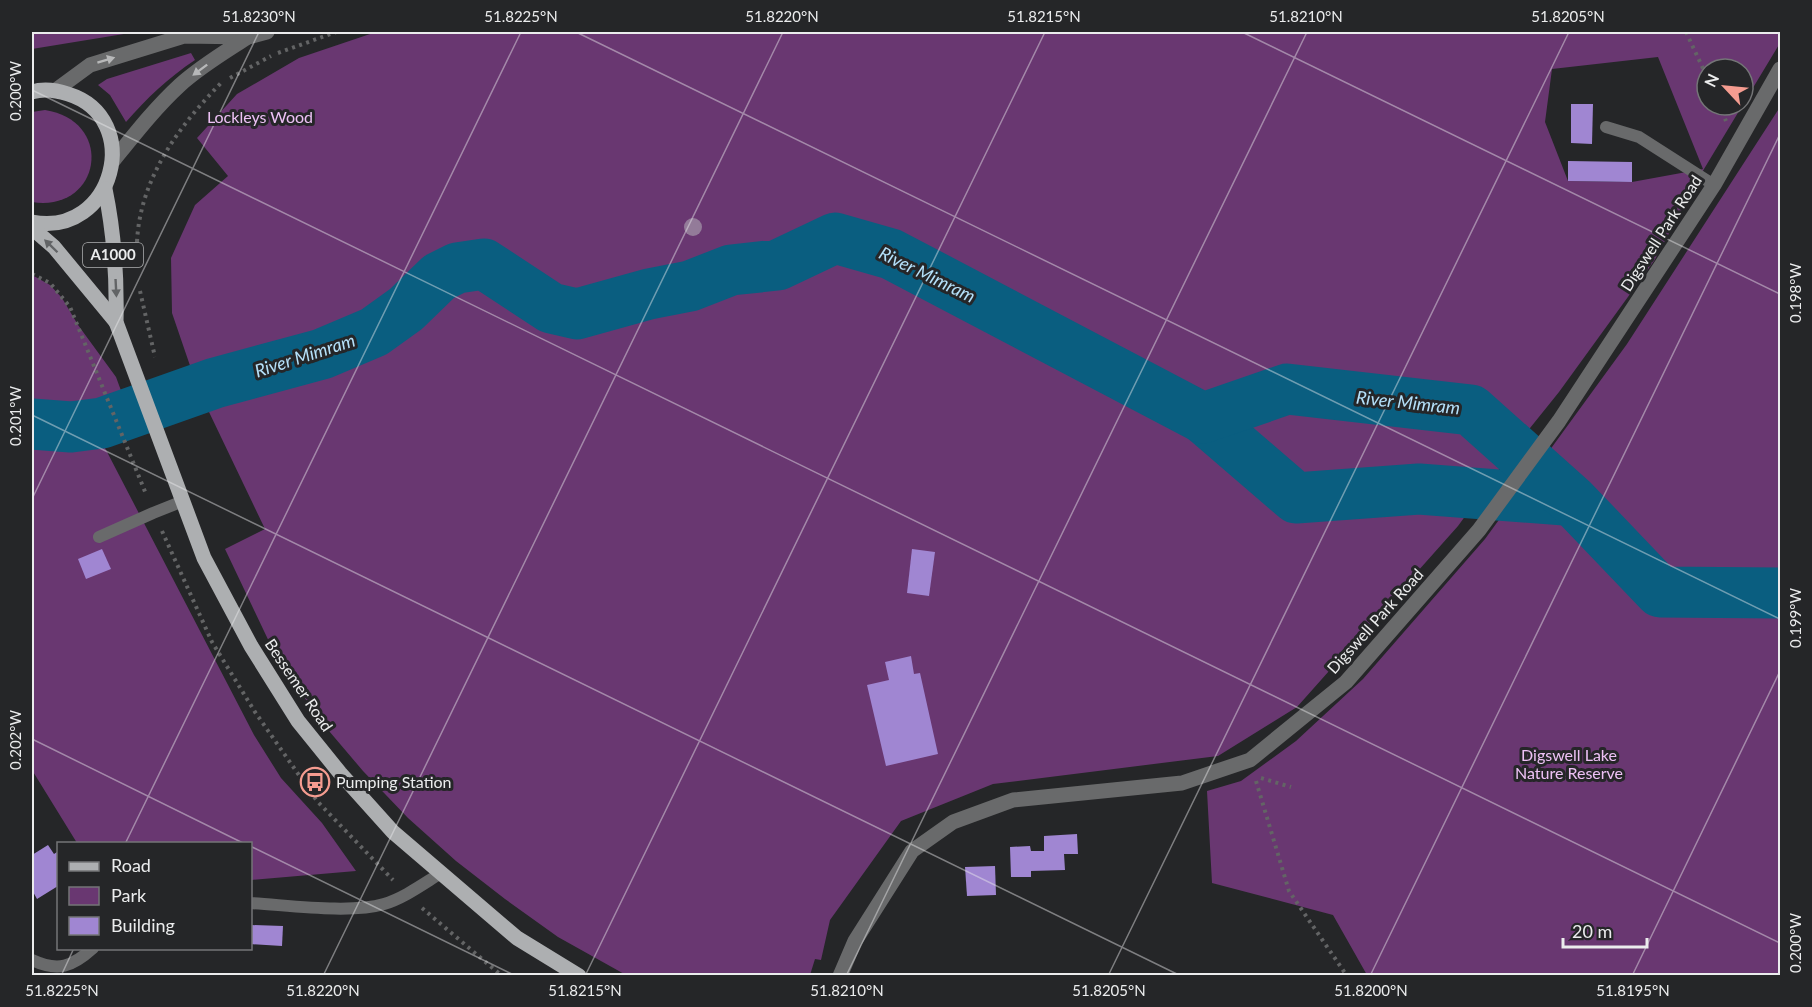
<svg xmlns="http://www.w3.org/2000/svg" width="1812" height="1007" font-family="Lato,sans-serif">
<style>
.green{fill:#693771;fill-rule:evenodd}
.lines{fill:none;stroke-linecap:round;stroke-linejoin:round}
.river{stroke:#0a5e80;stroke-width:51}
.building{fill:#a086d2}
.path{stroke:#636465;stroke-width:4;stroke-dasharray:3 4.5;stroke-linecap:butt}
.service{stroke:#696a6b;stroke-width:12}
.minor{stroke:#696a6b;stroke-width:15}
.tertiary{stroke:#696a6b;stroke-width:15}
.primary{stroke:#adafb1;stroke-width:15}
.tree{fill:#937b99}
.oneway{fill:#b7b8b9}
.oneway2{fill:#626466}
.ticks{fill:none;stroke:#ebeced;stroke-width:1.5;stroke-opacity:0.45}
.labels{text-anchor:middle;stroke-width:6;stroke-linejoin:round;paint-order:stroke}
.shield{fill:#252628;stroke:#b0b1b2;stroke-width:1.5}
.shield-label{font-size:15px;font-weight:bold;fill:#ebeced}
.park-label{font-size:16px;fill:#edc1f5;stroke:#252628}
.street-label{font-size:16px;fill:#ebeced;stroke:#252628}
.poi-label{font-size:16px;fill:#ebeced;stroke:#252628;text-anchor:start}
.water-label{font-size:18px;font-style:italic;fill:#b5e1fa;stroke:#252628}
.neatline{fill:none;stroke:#ebeced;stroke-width:2}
.ticks-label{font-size:15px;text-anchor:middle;fill:#ebeced}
</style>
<rect width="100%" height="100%" fill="#252628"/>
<g class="green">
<path d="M32,32H136L32,49Z"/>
<path d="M376,32H1780V43L1704,169L1654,261L1559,392L1522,438L1458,526L1297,707L1218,756L993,784L901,821L830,920L821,960L815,959L810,975H626L558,937L505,899L456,861L408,818L363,771L318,718L273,650L225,549L265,529L198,389L172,313L171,258L195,205L228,176L197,138L237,94L299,58ZM1658,57L1703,169L1632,182L1568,181L1545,122L1552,69ZM1707,69H1743V105H1707Z"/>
<path d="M191,53L195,60C168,78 147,98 126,122L110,95L98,85L107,79Z"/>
<path d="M1780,107V975H1367L1333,915L1212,883L1207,791L1241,781L1296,741L1363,679L1485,539L1627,344Z"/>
<path d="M45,110C116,121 101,213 32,202V112Z"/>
<path d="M32,275L50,285L62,298L78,325L116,377L127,407L93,420L48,417L32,399Z"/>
<path d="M32,440L105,448L254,735L281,778L322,823L356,871L251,880L250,844L77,843L32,770Z"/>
</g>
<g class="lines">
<g class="river">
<path d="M1203,418L1296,498L1419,489L1565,500"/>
<path d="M32,424L71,427L102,423L215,383L322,354L374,332L406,309L439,277L457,268L484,264L551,308L577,314L649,294L690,286L731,270L778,265L835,238L891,254L1203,418L1287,389L1471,410L1573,501L1660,592L1780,593"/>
</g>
</g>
<g class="building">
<path d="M1571,104H1593L1592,144L1571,143Z"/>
<path d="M1568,161L1632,162V182L1568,181Z"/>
<path d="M102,549L111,569L86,579L78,559Z"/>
<path d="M912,549L935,552L929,596L907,593Z"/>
<path d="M911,656L914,674L920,673L938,754L886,766L867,685L889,680L885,662Z"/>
<path d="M1077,834L1078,854H1064L1065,870L1031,871V877H1011L1010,847L1030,846L1031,851H1044V836Z"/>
<path d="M48,845L54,854L57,852L58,855V886L37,899L32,890V855Z"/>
<path d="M995,866L996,895L967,896L965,867Z"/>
<path d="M251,925L283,926L282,946L250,944Z"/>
</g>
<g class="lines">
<g class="path">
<path d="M1686,32L1707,77"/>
<path d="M278,53L336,32"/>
<path d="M230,78L271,56"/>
<path d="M1719,105L1726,121"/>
<path d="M137,242C140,179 178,127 221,83"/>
<path d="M32,274L50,283L70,307L146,494"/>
<path d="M140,291L155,357"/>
<path d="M162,531L212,642L255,712L317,801L393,880"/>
<path d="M1261,778L1291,787"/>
<path d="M1256,781L1289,891L1347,976"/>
<path d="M422,908L502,976"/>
</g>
<g class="service">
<path d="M1606,127L1639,137L1714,185"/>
<path d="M99,537L153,513L183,501"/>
<path d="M250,903C287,905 350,914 384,904C404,898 423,884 441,873"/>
<path d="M32,960C58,972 72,967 93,948"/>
</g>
<path class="minor" d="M840,976L855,941L912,851L953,822L1013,800L1182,783L1250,760L1346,682L1479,530L1559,421L1714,185L1780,69"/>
<g class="tertiary">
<path d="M56,90L90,65L184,36L248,37L267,32"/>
<path d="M113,161C134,135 155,108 180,85C201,66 225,52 248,37"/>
</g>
<g class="primary">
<path d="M32,92C44,88 56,90 68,94C145,118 114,238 32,222"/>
<path d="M105,189C114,232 117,278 116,322L204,558L251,646L298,721L340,773L393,832L517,938L579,976"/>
<path d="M32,228L54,247L116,322"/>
</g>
</g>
<circle class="tree" cx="693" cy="227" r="9"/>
<defs><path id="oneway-solid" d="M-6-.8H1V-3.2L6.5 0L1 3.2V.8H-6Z" transform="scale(1.5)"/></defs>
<g class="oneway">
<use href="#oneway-solid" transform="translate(106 60) rotate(-17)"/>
<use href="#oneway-solid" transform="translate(200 70) rotate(143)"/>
</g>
<g class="oneway2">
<use href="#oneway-solid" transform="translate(51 246) rotate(-136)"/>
<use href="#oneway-solid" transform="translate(116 288) rotate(87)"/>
</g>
<path class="ticks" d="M576,32L1780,619M1242,32L1780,294M32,90L1780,943M32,415L1181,976M32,499L259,32M32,739L245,844M125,844L521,32M250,846L516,976M61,976L74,948M323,976L783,32M585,976L1045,32M846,976L1307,32M1108,976L1569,32M1370,976L1780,134M1632,976L1780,671"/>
<defs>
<g id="bus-ring" transform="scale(1.5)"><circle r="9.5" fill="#252628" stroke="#f59c90" stroke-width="1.5"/><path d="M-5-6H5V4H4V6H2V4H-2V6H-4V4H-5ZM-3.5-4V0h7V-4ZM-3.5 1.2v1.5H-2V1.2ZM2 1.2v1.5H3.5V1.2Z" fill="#f59c90"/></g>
</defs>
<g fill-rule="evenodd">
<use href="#bus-ring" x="315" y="782"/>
</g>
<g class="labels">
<rect class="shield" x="83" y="243" width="60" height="24" rx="4.5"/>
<g class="shield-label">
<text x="113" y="260">A1000</text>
</g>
<g class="park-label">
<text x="260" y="123">Lockleys Wood</text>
<text x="1569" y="761">Digswell Lake<tspan x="1569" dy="18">Nature Reserve</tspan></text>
</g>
<g class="street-label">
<text transform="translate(1661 233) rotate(-57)" y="6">Digswell Park Road</text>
<text transform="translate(1375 621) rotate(-48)" y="6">Digswell Park Road</text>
<text transform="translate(299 685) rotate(56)" y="6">Bessemer Road</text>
</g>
<g class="poi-label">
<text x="336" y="788">Pumping Station</text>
</g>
<g class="water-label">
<text transform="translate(927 275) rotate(26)" y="6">River Mimram</text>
<text transform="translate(305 356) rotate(-18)" y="6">River Mimram</text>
<text transform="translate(1408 403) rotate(6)" y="6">River Mimram</text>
</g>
</g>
<rect width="1812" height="1007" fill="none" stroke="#252628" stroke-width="66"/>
<rect x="57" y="842" width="195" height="108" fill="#252628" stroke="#747577" stroke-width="1.5"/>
<rect x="69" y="862" width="30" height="9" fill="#adafb1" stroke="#747577" stroke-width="1.5"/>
<text x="111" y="872" font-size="18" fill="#ebeced">Road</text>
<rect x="69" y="887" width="30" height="18" fill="#693771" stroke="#747577" stroke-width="1.5"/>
<text x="111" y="902" font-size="18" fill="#ebeced">Park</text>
<rect x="69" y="917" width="30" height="18" fill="#a086d2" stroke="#747577" stroke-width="1.5"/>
<text x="111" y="932" font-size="18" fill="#ebeced">Building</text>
<g transform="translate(1725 87) rotate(296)"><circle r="28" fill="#252628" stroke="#747577" stroke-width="1.5"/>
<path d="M0-4.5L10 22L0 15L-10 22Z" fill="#f59c90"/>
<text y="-9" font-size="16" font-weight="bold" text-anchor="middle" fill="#ebeced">N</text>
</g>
<path d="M1563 938v9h84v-9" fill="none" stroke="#ebeced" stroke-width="3"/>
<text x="1572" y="938" font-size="18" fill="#ebeced" stroke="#252628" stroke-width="4.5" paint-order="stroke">20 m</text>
<rect x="33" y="33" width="1746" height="941" class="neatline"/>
<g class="ticks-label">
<text x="259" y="22">51.8230°N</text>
<text x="521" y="22">51.8225°N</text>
<text x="782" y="22">51.8220°N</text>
<text x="1044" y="22">51.8215°N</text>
<text x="1306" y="22">51.8210°N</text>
<text x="1568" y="22">51.8205°N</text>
<text transform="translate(16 91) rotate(-90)" y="5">0.200°W</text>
<text transform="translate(1796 293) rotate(-90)" y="5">0.198°W</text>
<text transform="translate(16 416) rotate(-90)" y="5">0.201°W</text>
<text transform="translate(1796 618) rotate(-90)" y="5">0.199°W</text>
<text transform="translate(16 740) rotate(-90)" y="5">0.202°W</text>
<text transform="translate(1796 943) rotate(-90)" y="5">0.200°W</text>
<text x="62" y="996">51.8225°N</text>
<text x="323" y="996">51.8220°N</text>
<text x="585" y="996">51.8215°N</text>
<text x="847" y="996">51.8210°N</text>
<text x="1109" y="996">51.8205°N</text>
<text x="1371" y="996">51.8200°N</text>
<text x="1633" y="996">51.8195°N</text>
</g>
</svg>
